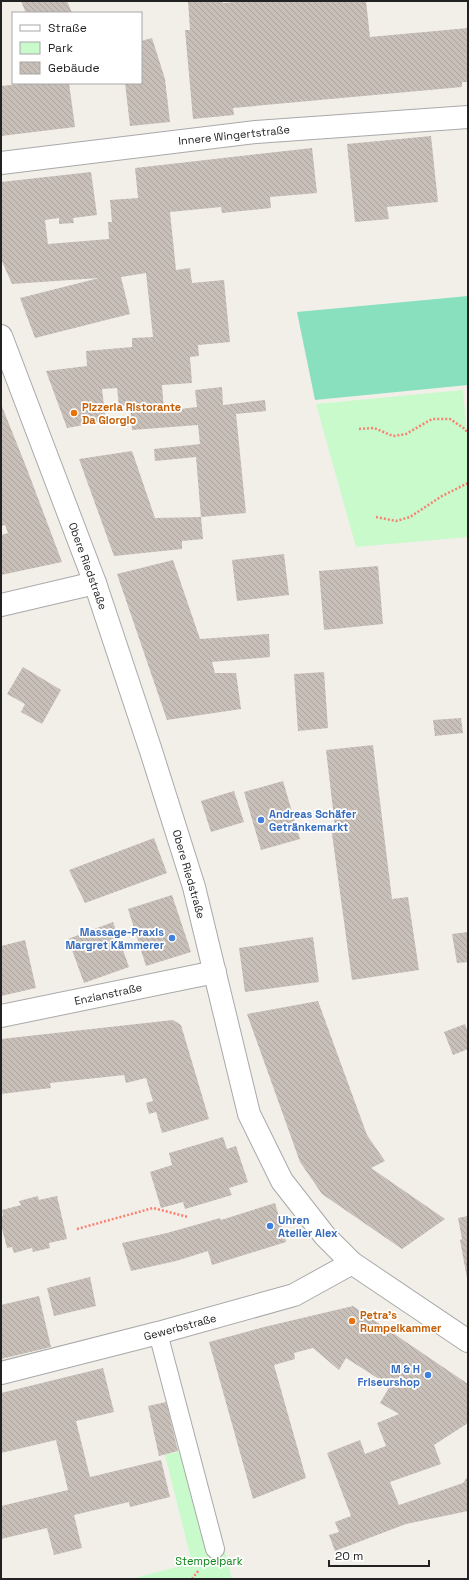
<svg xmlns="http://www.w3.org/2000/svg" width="469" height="1580" font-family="'Space Grotesk',sans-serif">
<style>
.park{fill:#c8facc}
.pitch{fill:#88e0be}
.building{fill:url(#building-back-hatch)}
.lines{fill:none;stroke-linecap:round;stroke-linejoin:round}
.lane-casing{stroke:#a9a9a9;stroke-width:20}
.street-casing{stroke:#a9a9a9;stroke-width:24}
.path{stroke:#fa8072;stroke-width:2.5;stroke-dasharray:2 2;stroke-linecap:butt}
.lane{stroke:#fff;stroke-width:18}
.street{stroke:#fff;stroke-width:22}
.food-dot{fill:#e8710a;stroke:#fff;stroke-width:1.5}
.shop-dot{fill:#3f7fe0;stroke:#fff;stroke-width:1.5}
.labels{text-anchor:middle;stroke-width:3.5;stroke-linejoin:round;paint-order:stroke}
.street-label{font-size:11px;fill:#222;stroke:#fff}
.food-label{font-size:11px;font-weight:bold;fill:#c56008;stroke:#fff;text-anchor:start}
.shop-label{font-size:11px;font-weight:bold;fill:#366cbe;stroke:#fff;text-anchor:start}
.park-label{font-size:11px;fill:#0c8416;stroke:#fff}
</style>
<defs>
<pattern id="building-back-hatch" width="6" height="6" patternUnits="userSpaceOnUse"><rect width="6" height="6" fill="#c7bfb8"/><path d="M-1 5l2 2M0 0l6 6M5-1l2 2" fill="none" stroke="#aba49e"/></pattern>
</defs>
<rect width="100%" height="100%" fill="#f2efe9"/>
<g class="park">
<path d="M463,390L468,445V537L356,547L316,404Z"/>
<path d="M198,1447L232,1579H131L192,1563L165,1455Z"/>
</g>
<path class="pitch" d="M468,296V385L315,400L297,312Z"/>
<g class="building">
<path d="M21,1H67L72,13H26Z"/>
<path d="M188,1H223V3L245,1H366L370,37L468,28V82H462V87L233,108L234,115L193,119L185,30H190Z"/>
<path d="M152,38L165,79L170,122L130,126L125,83H141V41Z"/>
<path d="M20,83H69L75,127L1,136V86L20,84Z"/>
<path d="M431,136L438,202L387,207L389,219L355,222L347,144Z"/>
<path d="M312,148L317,193L270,197L271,208L222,213L221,207L170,212L176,270L190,268L192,283L224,280L230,342L198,345L199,356L190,357L192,383L162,385L164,411L197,407L195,390L222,387L223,405L265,400L266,411L236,414L246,513L201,517L196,457L155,461L154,449L200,444L198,425L132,430L130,405L119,406L117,388L102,389L106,421L67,428L46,371L87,366L86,351L132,347V338L153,337L146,273L121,277L130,314L35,338L20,298L99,278L12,284L1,259V182L91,172L97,215L73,218L74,223L59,224V218L45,220L48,244L109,239L108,222H112L110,200L138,198L135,168Z"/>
<path d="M1,404L27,469L62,562L1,575V535L8,533L5,525L1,526Z"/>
<path d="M132,451L155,518L201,517L203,539L182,541V549L114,556L79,459Z"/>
<path d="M284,554L289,595L237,601L232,560Z"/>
<path d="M173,560L200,639L269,634L270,657L212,662L215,673H236L241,709L167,720L117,574Z"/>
<path d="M378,566L383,624L324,630L319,571Z"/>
<path d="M23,667L61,690L42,724L21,712L25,704L7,694Z"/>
<path d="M324,672L328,728L298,731L294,674Z"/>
<path d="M461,718L463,733L435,736L433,720Z"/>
<path d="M373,745L392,899L408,897L419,970L352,980L331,827L335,826L326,750Z"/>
<path d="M283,781L300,839L261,850L244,792Z"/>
<path d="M234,791L244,822L211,832L201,801Z"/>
<path d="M154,838L167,873L85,903L69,870Z"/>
<path d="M172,895L191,952L146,966L128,909Z"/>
<path d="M113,922L129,967L84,983L68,939Z"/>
<path d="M468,932V962L457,963L452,934Z"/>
<path d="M313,937L319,982L245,992L239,948Z"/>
<path d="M25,940L36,988L1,996V946Z"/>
<path d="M318,1001L367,1135L385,1161L371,1168L445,1219L402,1249L322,1194L300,1162L247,1014Z"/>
<path d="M173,1020L181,1025L209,1119L162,1133L156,1112L149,1114L146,1103L153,1101L146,1078L126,1083L124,1075L50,1083L51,1088L1,1094V1039Z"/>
<path d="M465,1024L468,1033V1049L453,1055L444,1032Z"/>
<path d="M223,1137L227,1149L236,1146L248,1182L229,1188L232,1195L185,1209L183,1202L161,1208L150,1172L172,1165L169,1153Z"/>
<path d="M38,1196L39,1200L57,1196L67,1239L49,1243L50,1248L33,1252L32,1248L14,1253L12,1247L7,1248L1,1225V1217L3,1216L2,1210L21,1205L19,1201Z"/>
<path d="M275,1203L286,1242L212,1265L208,1251L176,1261L131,1271L122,1243L167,1233L220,1218L221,1220Z"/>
<path d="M468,1216V1278H467L460,1240L462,1239L458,1218Z"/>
<path d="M90,1277L96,1306L54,1316L47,1288Z"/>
<path d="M39,1296L51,1347L1,1359V1305Z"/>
<path d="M353,1306L468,1384V1423L434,1445L441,1464L390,1482L399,1505L463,1483L468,1476V1511L406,1524L335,1551L329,1535L339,1532L335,1522L351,1516L327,1453L360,1440L365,1454L386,1446L377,1423L399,1414L380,1403L390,1386L346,1358L339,1370L313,1348L294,1353L295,1359L274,1365L306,1478L253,1499L209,1342L264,1327Z"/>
<path d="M103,1368L114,1412L76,1421L90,1477L161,1460L170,1497L130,1507L129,1502L74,1515L82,1548L54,1555L47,1528L1,1539V1506L68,1490L56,1440L1,1453V1393Z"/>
<path d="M166,1402L178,1451L159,1456L148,1406Z"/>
</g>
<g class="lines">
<g class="lane-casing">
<path id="lane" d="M158,1333L215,1549"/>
</g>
<g class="street-casing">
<g id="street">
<path d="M1,163L256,132L468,117"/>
<path d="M1,336L95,583L151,751L194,887L249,1114L282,1181L325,1236L352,1263L468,1341"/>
<path d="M1,605L95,583"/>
<path d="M1,1016L215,972"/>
<path d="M1,1373L158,1333L294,1295L352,1263"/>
</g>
</g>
<g class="path">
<path d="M359,429L374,428L393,436L406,434L432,419H450L465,429L468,434"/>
<path d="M376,517L396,521L410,517L442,496L468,483"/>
<path d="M77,1229L153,1208L188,1217"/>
<path d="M192,1579L199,1570"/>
</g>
<use href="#lane" class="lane"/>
<use href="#street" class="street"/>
</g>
<g class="food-dot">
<circle cx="74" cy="413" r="4"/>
<circle cx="352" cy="1321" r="4"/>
</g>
<g class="shop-dot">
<circle cx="261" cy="820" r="4"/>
<circle cx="172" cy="938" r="4"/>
<circle cx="270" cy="1226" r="4"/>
<circle cx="428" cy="1375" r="4"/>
</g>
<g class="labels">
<g class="street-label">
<text transform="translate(234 135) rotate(-6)" y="4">Innere Wingertstraße</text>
<text transform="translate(88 566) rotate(70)" y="4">Obere Riedstraße</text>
<text transform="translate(189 874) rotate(74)" y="4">Obere Riedstraße</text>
<text transform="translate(108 994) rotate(-12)" y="4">Enzianstraße</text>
<text transform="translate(180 1327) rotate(-15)" y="4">Gewerbstraße</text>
</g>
<g class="food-label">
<text x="82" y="411">Pizzeria Ristorante<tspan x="82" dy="13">Da Giorgio</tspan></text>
<text x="360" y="1319">Petra's<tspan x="360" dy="13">Rumpelkammer</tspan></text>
</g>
<g class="shop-label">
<text x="269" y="818">Andreas Schäfer<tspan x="269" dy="13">Getränkemarkt</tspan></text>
<text x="164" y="936" text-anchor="end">Massage-Praxis<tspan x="164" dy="13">Margret Kämmerer</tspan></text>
<text x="278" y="1224">Uhren<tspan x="278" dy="13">Atelier Alex</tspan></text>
<text x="420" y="1373" text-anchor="end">M &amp; H<tspan x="420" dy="13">Friseurshop</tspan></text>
</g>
<g class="park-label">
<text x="209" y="1565">Stempelpark</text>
</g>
</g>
<rect width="469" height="1580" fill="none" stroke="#222222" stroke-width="4"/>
<rect x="12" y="12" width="130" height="72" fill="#ffffff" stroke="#a7a7a7"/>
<rect x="20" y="25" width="20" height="6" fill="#ffffff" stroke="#a7a7a7"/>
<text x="48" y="32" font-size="12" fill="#222222">Straße</text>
<rect x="20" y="42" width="20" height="12" fill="#c8facc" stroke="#a7a7a7"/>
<text x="48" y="52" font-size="12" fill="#222222">Park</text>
<rect x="20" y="62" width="20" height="12" fill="url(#building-back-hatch)" stroke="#a7a7a7"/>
<text x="48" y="72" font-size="12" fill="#222222">Gebäude</text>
<path d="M329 1560v6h100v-6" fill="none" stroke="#222222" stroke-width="2"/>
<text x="335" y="1560" font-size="12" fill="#222222" stroke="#ffffff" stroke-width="3" paint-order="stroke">20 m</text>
</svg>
